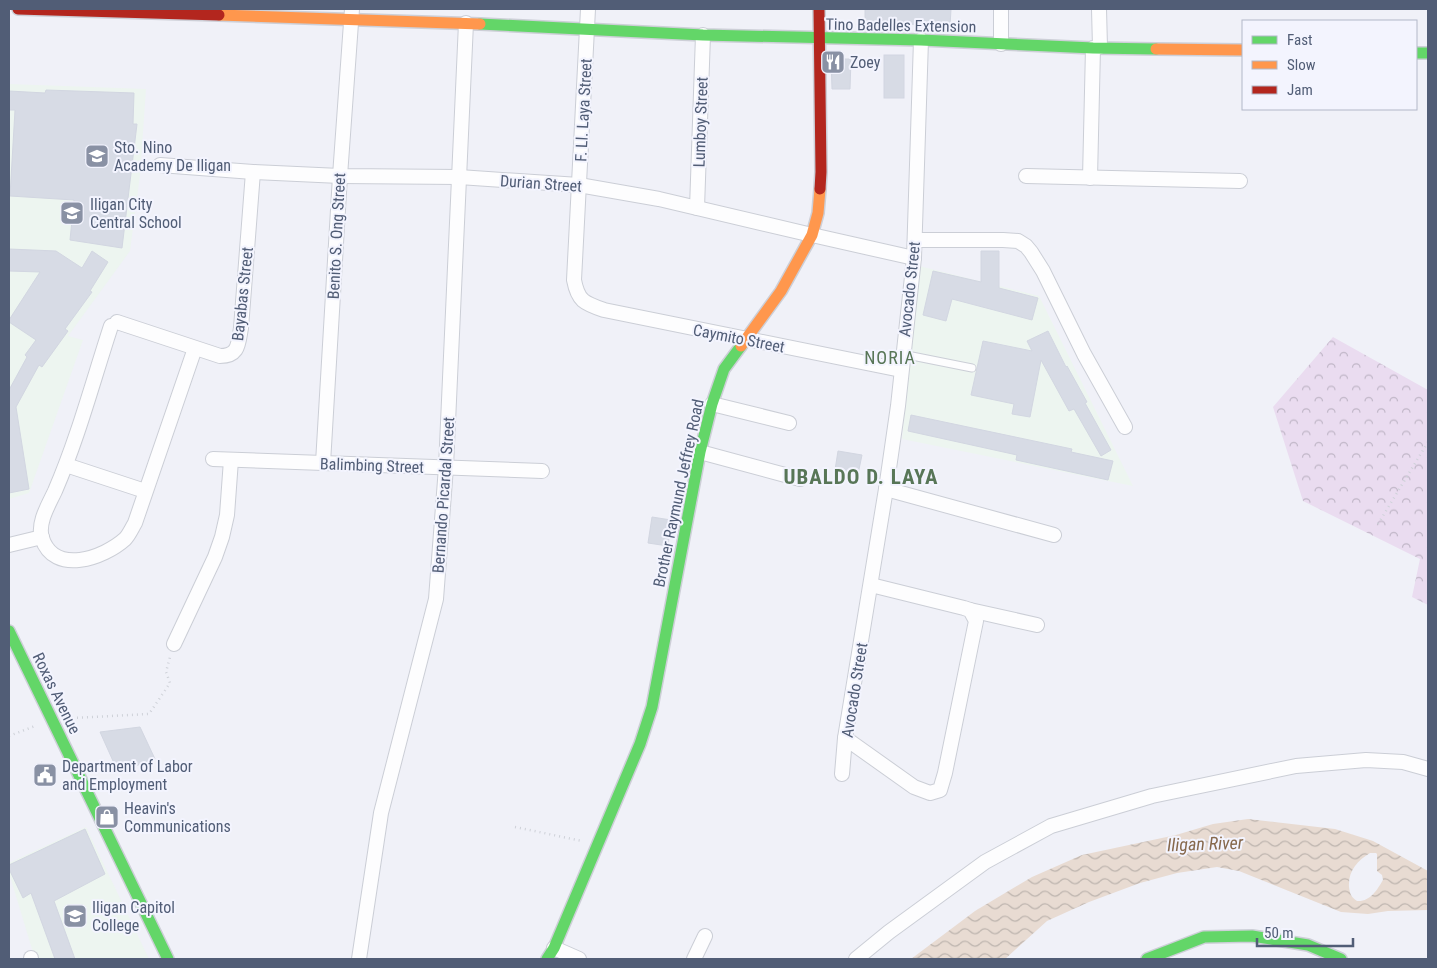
<svg xmlns="http://www.w3.org/2000/svg" width="1437" height="968" font-family="'Roboto Condensed',sans-serif">
<style>
.education{fill:#edf5f0}
.forest{fill:url(#forest-crowns)}
.water{fill:url(#water-waves);fill-rule:evenodd}
.building{fill:#d7dbe5;stroke:#d2d6e1}
.lines{fill:none;stroke-linecap:round;stroke-linejoin:round}
.lane-casing{stroke:#cbced6;stroke-width:9}
.street-casing{stroke:#cbced6;stroke-width:16}
.fast-casing{stroke:#cdcfd7;stroke-width:14}
.slow-casing{stroke:#cdcfd7;stroke-width:14}
.jam-casing{stroke:#cdcfd7;stroke-width:14}
.path{stroke:#ced1d8;stroke-width:2.5;stroke-dasharray:1 4;stroke-linecap:butt}
.lane{stroke:#fdfdfe;stroke-width:7}
.street{stroke:#fdfdfe;stroke-width:14}
.fast{stroke:#63d668;stroke-width:11}
.slow{stroke:#ff974d;stroke-width:11}
.jam{stroke:#b3261e;stroke-width:11}
.labels{text-anchor:middle;stroke-width:4;stroke-linejoin:round;paint-order:stroke}
.street-label{font-size:16px;fill:#515d76;stroke:#f3f4fe}
.poi-label{font-size:16px;fill:#515d76;stroke:#f3f4fe;text-anchor:start}
.neighbourhood-label{font-size:18px;letter-spacing:1px;fill:#587657;stroke:#f3f4fe}
.water-label{font-size:18px;font-style:italic;fill:#86684c;stroke:#f3f4fe}
.district-label{font-size:21px;font-weight:bold;letter-spacing:1px;fill:#587657;stroke:#f3f4fe}
</style>
<defs>
<pattern id="forest-crowns" width="20" height="18" patternUnits="userSpaceOnUse" patternTransform="scale(1.25)"><rect width="20" height="18" fill="#eadcf0"/><path d="M2 6a3 3 0 1 1 6 0M12 15a3 3 0 1 1 6 0" fill="none" stroke="#c0b6c7"/></pattern>
<pattern id="water-waves" width="16" height="10" patternUnits="userSpaceOnUse" patternTransform="scale(1.25)"><rect width="16" height="10" fill="#e8dbd2"/><path d="M0 5q4-4 8 0t8 0" fill="none" stroke="#beb5af"/></pattern>
</defs>
<rect width="100%" height="100%" fill="#f0f1f8"/>
<g class="education">
<path d="M9,84L146,89L140,175L130,251L68,336L83,340L29,493L9,499Z"/>
<path d="M919,266L1039,296L1133,486L902,439Z"/>
<path d="M86,827L149,959H35L9,873V863Z"/>
</g>
<path class="forest" d="M1333,337L1428,390V605L1412,597L1420,559L1303,501L1273,407Z"/>
<path class="water" d="M1248,819L1335,829L1373,841L1428,871V910L1388,911L1368,914L1341,912L1239,871L1217,867L1177,873L1140,883L1089,902L1047,921L1005,959H911L975,911L1032,877L1082,855L1176,835L1213,824ZM1370,853H1376L1377,854V871L1382,875L1383,880C1377,890 1370,902 1357,901C1351,897 1350,894 1349,887C1348,871 1357,861 1370,853Z"/>
<g class="building">
<path d="M865,9H951L950,26L865,22Z"/>
<rect x="884" y="55" width="20" height="43"/>
<path d="M831,59H851L850,89H832Z"/>
<path d="M46,90L134,93L133,124H137L122,248L70,240L74,200L10,196L15,110H9V91L45,93Z"/>
<path d="M9,249L56,251L82,268L92,251L108,262L90,291L92,292L65,329L68,331L42,367L39,365L16,407L29,489L9,493V390L27,357L25,355L36,340L9,322V320L40,272L9,271Z"/>
<path d="M981,251H999V288L1038,298L1032,320L952,299L946,321L923,315L933,271L981,282Z"/>
<path d="M1048,331L1066,367L1067,366L1087,402L1085,403L1111,450L1101,456L1074,409L1069,411L1041,360L1030,417L1012,414L1014,404L971,395L983,341L1032,351L1027,341Z"/>
<path d="M911,415L1072,449L1071,452L1113,461L1108,480L1016,460L1017,455L908,431Z"/>
<path d="M838,451L862,455L858,474L835,470Z"/>
<path d="M652,517L671,520L668,546L648,543Z"/>
<path d="M140,727L155,759L118,772L100,732Z"/>
<path d="M85,829L105,874L54,901L75,959H55L31,893L23,898L9,869V865Z"/>
</g>
<g class="lines">
<g class="lane-casing">
<path id="lane" d="M902,354L972,368"/>
</g>
<g class="street-casing">
<g id="street">
<path d="M588,9L574,280C578,301 584,303 604,310L901,370"/>
<path d="M1099,9L1100,47"/>
<path d="M1001,44V9"/>
<path d="M160,165L253,172L340,176L459,177L579,185L659,199L812,235L914,258"/>
<path d="M1026,176L1240,181"/>
<path d="M1090,178L1093,48"/>
<path d="M697,208L703,35"/>
<path d="M915,240H1003L1018,241L1026,246L1031,252L1043,271L1084,354L1125,427"/>
<path d="M117,322L220,356C239,356 238,344 241,328L253,172"/>
<path d="M111,326C93,381 78,438 55,491C49,504 37,523 42,538C54,576 104,558 125,539C129,535 132,528 135,523L193,354"/>
<path d="M712,404L789,423"/>
<path d="M700,452L800,479"/>
<path d="M213,459L542,471"/>
<path d="M323,463L340,176L352,9"/>
<path d="M66,465L145,491"/>
<path d="M886,489L1054,535"/>
<path d="M9,545L42,537"/>
<path d="M970,610L1037,625"/>
<path d="M174,644L215,557L222,537L227,515L231,460"/>
<path d="M845,738L914,787L930,793L940,790L945,773L976,621L970,610L964,608L871,585"/>
<path d="M842,774L845,738L886,489L898,406L914,258L921,40"/>
<path d="M554,948L579,959"/>
<path d="M31,958V959"/>
<path d="M359,959L381,813L436,599L446,467L466,23"/>
<path d="M694,959L705,936"/>
<path d="M856,959L889,932L985,862L1051,826L1152,796L1296,766L1366,760L1403,762L1428,769"/>
</g>
</g>
<g class="fast-casing">
<g id="fast">
<path d="M480,24L703,35L921,40L1093,48L1156,49"/>
<path d="M1416,53H1428"/>
<path d="M9,631L168,959"/>
<path d="M547,959L554,948L640,744L652,707L700,452L712,404L724,369L741,346"/>
<path d="M1147,959L1204,937L1252,936L1308,945L1341,959"/>
</g>
</g>
<g class="slow-casing">
<g id="slow">
<path d="M219,15L480,24"/>
<path d="M1156,49L1243,50"/>
<path d="M741,346L781,291L812,235L818,213L820,189"/>
</g>
</g>
<g class="jam-casing">
<g id="jam">
<path d="M18,9L219,15"/>
<path d="M819,9L821,172L820,189"/>
</g>
</g>
<g class="path">
<path d="M1378,524L1428,442"/>
<path d="M72,718L149,714L170,683L166,672L170,657"/>
<path d="M9,736L35,726"/>
<path d="M515,827L582,841"/>
</g>
<use href="#lane" class="lane"/>
<use href="#street" class="street"/>
<use href="#fast" class="fast"/>
<use href="#slow" class="slow"/>
<use href="#jam" class="jam"/>
</g>
<defs>
<g id="restaurant-square" transform="scale(1.25)"><rect x="-9" y="-9" width="18" height="18" rx="4" fill="#8991a4" stroke="#f3f4fe"/><path d="M-5-6h1v4h1v-4h1v4h1v-4h1v5L-1.5 .5V6h-2V.5L-5-1ZM5-6V6H3V1.5H1.5Q1.5-4 5-6Z" fill="#fff"/></g>
<g id="school-square" transform="scale(1.25)"><rect x="-9" y="-9" width="18" height="18" rx="4" fill="#8991a4" stroke="#f3f4fe"/><path d="M0-5L7-2L0 1L-7-2ZM-4 1L0 2.5L4 1V4Q0 6-4 4Z" fill="#fff"/></g>
<g id="civic-square" transform="scale(1.25)"><rect x="-9" y="-9" width="18" height="18" rx="4" fill="#8991a4" stroke="#f3f4fe"/><path d="M-.6-6.5H3V-4.5H.6V-3L4-1V1h2V6H-6V1h2V-1L-.6-3ZM-1.2 2.5V6h2.4V2.5Z" fill="#fff"/></g>
<g id="shop-square" transform="scale(1.25)"><rect x="-9" y="-9" width="18" height="18" rx="4" fill="#8991a4" stroke="#f3f4fe"/><path d="M-5-2.5h2.3a2.7 3.5 0 0 1 5.4 0H5L5.5 6h-11ZM-1.5-2.5h3a1.5 2.3 0 0 0-3 0Z" fill="#fff"/></g>
<g id="university-square" transform="scale(1.25)"><rect x="-9" y="-9" width="18" height="18" rx="4" fill="#8991a4" stroke="#f3f4fe"/><path d="M0-5L7-2L0 1L-7-2ZM-4 1L0 2.5L4 1V4Q0 6-4 4Z" fill="#fff"/></g>
</defs>
<g fill-rule="evenodd">
<use href="#restaurant-square" x="833" y="62"/>
<use href="#school-square" x="97" y="156"/>
<use href="#school-square" x="72" y="213"/>
<use href="#civic-square" x="45" y="775"/>
<use href="#shop-square" x="107" y="817"/>
<use href="#university-square" x="75" y="916"/>
</g>
<g class="labels">
<g class="street-label">
<text transform="translate(901 25) rotate(1)" y="6">Tino Badelles Extension</text>
<text transform="translate(583 110) rotate(-87)" y="6">F. Ll. Laya Street</text>
<text transform="translate(700 122) rotate(-88)" y="6">Lumboy Street</text>
<text transform="translate(541 183) rotate(4)" y="6">Durian Street</text>
<text transform="translate(336 236) rotate(-87)" y="6">Benito S. Ong Street</text>
<text transform="translate(909 289) rotate(-84)" y="6">Avocado Street</text>
<text transform="translate(242 294) rotate(-84)" y="6">Bayabas Street</text>
<text transform="translate(739 338) rotate(11)" y="6">Caymito Street</text>
<text transform="translate(372 465) rotate(2)" y="6">Balimbing Street</text>
<text transform="translate(678 493) rotate(-78)" y="6">Brother Raymund Jeffrey Road</text>
<text transform="translate(443 495) rotate(-86)" y="6">Bernando Picardal Street</text>
<text transform="translate(854 690) rotate(-81)" y="6">Avocado Street</text>
<text transform="translate(57 693) rotate(64)" y="6">Roxas Avenue</text>
</g>
<g class="poi-label">
<text x="850" y="68">Zoey</text>
<text x="114" y="153">Sto. Nino<tspan x="114" dy="18">Academy De Iligan</tspan></text>
<text x="90" y="210">Iligan City<tspan x="90" dy="18">Central School</tspan></text>
<text x="62" y="772">Department of Labor<tspan x="62" dy="18">and Employment</tspan></text>
<text x="124" y="814">Heavin's<tspan x="124" dy="18">Communications</tspan></text>
<text x="92" y="913">Iligan Capitol<tspan x="92" dy="18">College</tspan></text>
</g>
<g class="neighbourhood-label">
<text x="890" y="364">NORIA</text>
</g>
<g class="water-label">
<text transform="translate(1205 844) rotate(-2)" y="6">Iligan River</text>
</g>
<g class="district-label">
<text x="861" y="484">UBALDO D. LAYA</text>
</g>
</g>
<rect width="1437" height="968" fill="none" stroke="#515d76" stroke-width="20"/>
<rect x="1242" y="20" width="175" height="90" fill="#f3f4fe" stroke="#b2b8c8"/>
<rect x="1252" y="36" width="25" height="8" fill="#63d668" stroke="#b2b8c8"/>
<text x="1287" y="45" font-size="15" fill="#515d76">Fast</text>
<rect x="1252" y="61" width="25" height="8" fill="#ff974d" stroke="#b2b8c8"/>
<text x="1287" y="70" font-size="15" fill="#515d76">Slow</text>
<rect x="1252" y="86" width="25" height="8" fill="#b3261e" stroke="#b2b8c8"/>
<text x="1287" y="95" font-size="15" fill="#515d76">Jam</text>
<path d="M1257 938v8h96v-8" fill="none" stroke="#515d76" stroke-width="2.5"/>
<text x="1264" y="938" font-size="15" fill="#515d76" stroke="#f3f4fe" stroke-width="4" paint-order="stroke">50 m</text>
</svg>
